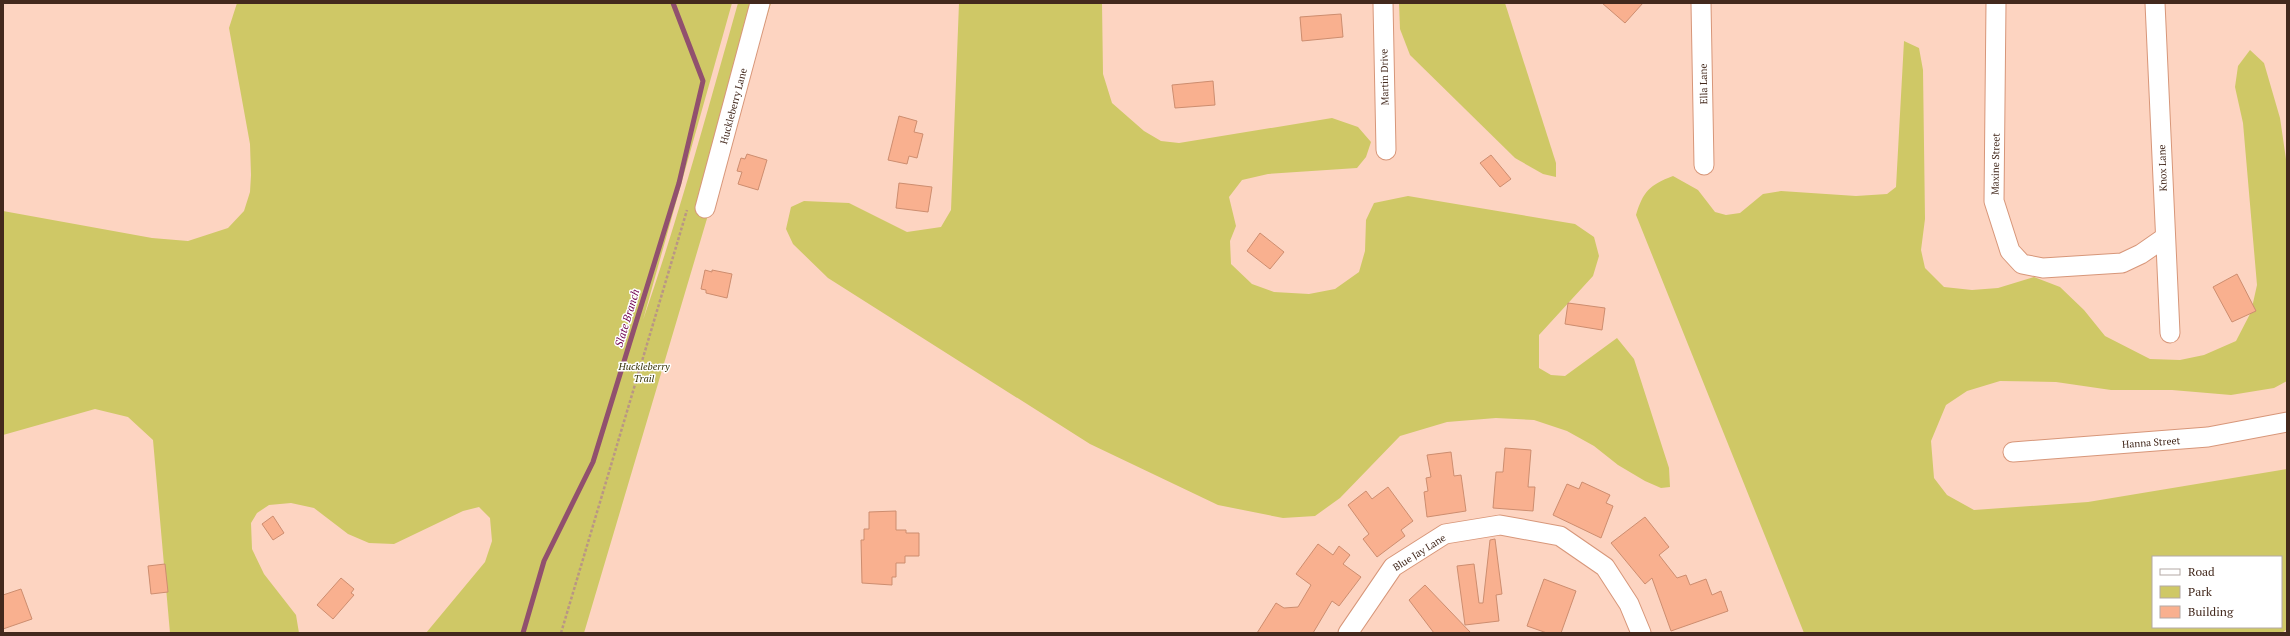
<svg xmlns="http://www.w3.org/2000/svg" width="2290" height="636" font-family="'PT Serif',serif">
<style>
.green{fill:#cfc866;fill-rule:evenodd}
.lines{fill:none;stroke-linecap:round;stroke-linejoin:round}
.stream{stroke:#91506e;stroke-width:5}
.building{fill:#f9b08f;stroke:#cd8d6f}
.street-casing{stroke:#d79679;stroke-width:21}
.path{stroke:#b99685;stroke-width:2.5;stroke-dasharray:3 2;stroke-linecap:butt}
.street{stroke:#fff;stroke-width:19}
.labels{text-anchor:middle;stroke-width:3;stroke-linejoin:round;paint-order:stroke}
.street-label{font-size:10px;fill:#43291d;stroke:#fff}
.park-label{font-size:10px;font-style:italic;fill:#39360b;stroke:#fff}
.water-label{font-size:11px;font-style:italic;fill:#6f034f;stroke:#fff}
</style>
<rect width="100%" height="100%" fill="#fdd4c1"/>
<g class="green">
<path d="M237,3H732L643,320C679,216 708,109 738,3H771L584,633H426L485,562L492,541L490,518L479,507L463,511L394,544L369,543L348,534L314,508L291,503L269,505L257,513L251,523L252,549L264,574L296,615L299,633H170L153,440L128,417L95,409L3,435V211L152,238L188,241L228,228L244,211L250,192L251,175L250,144L229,28Z"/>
<path d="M959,3H1102L1103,74L1112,103L1144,131L1161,141L1179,143L1332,118L1358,127L1371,142L1366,157L1357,168L1268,174L1242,180L1229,197L1236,226L1230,241L1231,264L1252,284L1274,292L1309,294L1335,289L1359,272L1365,251L1366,220L1374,203L1408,196L1575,224L1594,237L1599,256L1593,276L1539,335V368L1551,375L1565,376L1617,338L1634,359L1669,468L1670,487L1661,488L1645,481L1618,465L1594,446L1567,431L1534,420L1496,418L1447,422L1400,436L1340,498L1315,516L1283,518L1218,505L1090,444L828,278L793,244L786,229L791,207L804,201L849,203L907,232L941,227L951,210Z"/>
<path d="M1399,3H1505L1556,163V177L1543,174L1515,158L1410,55L1400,29Z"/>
<path d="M1904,41L1919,48L1923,70L1925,219L1921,250L1925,268L1944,287L1972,290L1998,288L2034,277L2060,287L2084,310L2105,336L2150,359L2180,360L2204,355L2236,341L2251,312L2257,285L2243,123L2235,87L2238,66L2250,50L2264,63L2280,118L2287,166V381L2274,388L2231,395L2172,390H2111L2056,382L2000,381L1967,391L1946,405L1931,441L1934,478L1947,495L1974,510L2088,502L2287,469V629L2282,633H1804L1636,215C1643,192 1649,185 1673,176L1698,190L1715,212L1726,215L1740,213L1763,194L1781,191L1856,196L1887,194L1896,187ZM2153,557H2281V627H2153Z"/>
</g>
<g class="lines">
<path class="stream" d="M523,633L544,561L593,462L679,183L703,81L673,3"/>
</g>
<g class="building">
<path d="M1602,3H1643L1625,23Z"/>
<path d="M1341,14L1343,37L1302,41L1300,17Z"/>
<path d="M1213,81L1215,105L1175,108L1172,85Z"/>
<path d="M899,116L917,121L914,132L923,134L917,158L909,156L907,164L888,160Z"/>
<path d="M747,154L767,160L758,190L738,184L742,172L737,171L741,158L745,159Z"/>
<path d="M1491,155L1511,179L1500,187L1480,163Z"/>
<path d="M899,183L932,187L928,212L896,208Z"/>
<path d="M1260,233L1284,252L1270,269L1247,251Z"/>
<path d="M705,270L712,272V270L732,274L727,298L706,293V290L701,289Z"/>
<path d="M2237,274L2256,311L2232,322L2213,287Z"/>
<path d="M1568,303L1605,308L1602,330L1565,324Z"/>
<path d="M1505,448L1531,450L1528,487H1535L1533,511L1493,508L1496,472H1503Z"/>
<path d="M1451,452L1454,476L1461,475L1466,511L1427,517L1424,492L1428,491L1426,478L1431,477L1427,455Z"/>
<path d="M1582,482L1610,495L1606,503L1613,506L1601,538L1553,515L1567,484L1579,489Z"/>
<path d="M1388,487L1413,521L1401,530L1405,536L1377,557L1363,539L1369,534L1348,505L1366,491L1372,499Z"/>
<path d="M896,511V530H906V533H919V556H905V563H896V577H892V585L862,583L861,540H864V529H869V512Z"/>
<path d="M273,516L284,533L273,540L262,524Z"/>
<path d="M1645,517L1669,547L1659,555L1677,578L1686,575L1690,585L1706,579L1712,595L1721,591L1728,611L1671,631L1652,578L1645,584L1611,543Z"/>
<path d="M1495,539L1502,594L1496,595L1499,621L1465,625L1457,566L1474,564L1479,603H1483L1490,540Z"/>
<path d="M1318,544L1333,555L1339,546L1350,555L1343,564L1361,577L1339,606L1332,601L1313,633H1257L1276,603L1284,608L1298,607L1311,585L1296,574Z"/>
<path d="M165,564L168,592L151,594L148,566Z"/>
<path d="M341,578L354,589L351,593L354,595L333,619L317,605Z"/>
<path d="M1544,579L1576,591L1561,633H1547L1527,626Z"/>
<path d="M1425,585L1471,633H1434L1409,600Z"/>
<path d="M21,589L32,619L3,629V595Z"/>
</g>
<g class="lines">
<g class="street-casing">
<g id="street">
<path d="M1383,3L1386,150"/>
<path d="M1701,3L1704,165"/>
<path d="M1996,3L1994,201L2010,251L2022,264L2043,268L2122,263L2141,254L2164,238"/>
<path d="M2155,3L2170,333"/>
<path d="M705,208L760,3"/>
<path d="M2013,452L2208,437L2287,422"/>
<path d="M1348,633L1393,567L1445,534L1500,525L1560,536L1605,567L1629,604L1641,633"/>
</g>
</g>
<path class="path" d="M561,633L687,210"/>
<use href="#street" class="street"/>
</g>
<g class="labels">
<g class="street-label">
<text transform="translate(1384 77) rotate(-91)" y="4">Martin Drive</text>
<text transform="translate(1703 84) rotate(-91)" y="4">Ella Lane</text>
<text transform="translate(733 106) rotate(-75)" y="4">Huckleberry Lane</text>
<text transform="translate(1995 164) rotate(-89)" y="4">Maxine Street</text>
<text transform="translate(2162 168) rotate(-92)" y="4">Knox Lane</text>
<text transform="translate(2151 442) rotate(-4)" y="4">Hanna Street</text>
<text transform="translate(1419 552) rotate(-32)" y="4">Blue Jay Lane</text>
</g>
<g class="park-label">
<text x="644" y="370">Huckleberry<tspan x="644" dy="12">Trail</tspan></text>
</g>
<g class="water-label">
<text transform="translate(627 318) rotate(-73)" y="4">Slate Branch</text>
</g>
</g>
<rect width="2290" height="636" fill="none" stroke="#43291d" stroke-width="8"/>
<rect x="2152" y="556" width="130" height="72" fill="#ffffff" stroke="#b4a9a5"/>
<rect x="2160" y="569" width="20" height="6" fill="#ffffff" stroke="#b4a9a5"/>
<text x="2188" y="576" font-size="12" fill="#43291d">Road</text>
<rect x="2160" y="586" width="20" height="12" fill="#cfc866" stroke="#b4a9a5"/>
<text x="2188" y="596" font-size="12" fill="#43291d">Park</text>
<rect x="2160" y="606" width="20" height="12" fill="#f9b08f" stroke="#b4a9a5"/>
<text x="2188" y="616" font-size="12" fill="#43291d">Building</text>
</svg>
